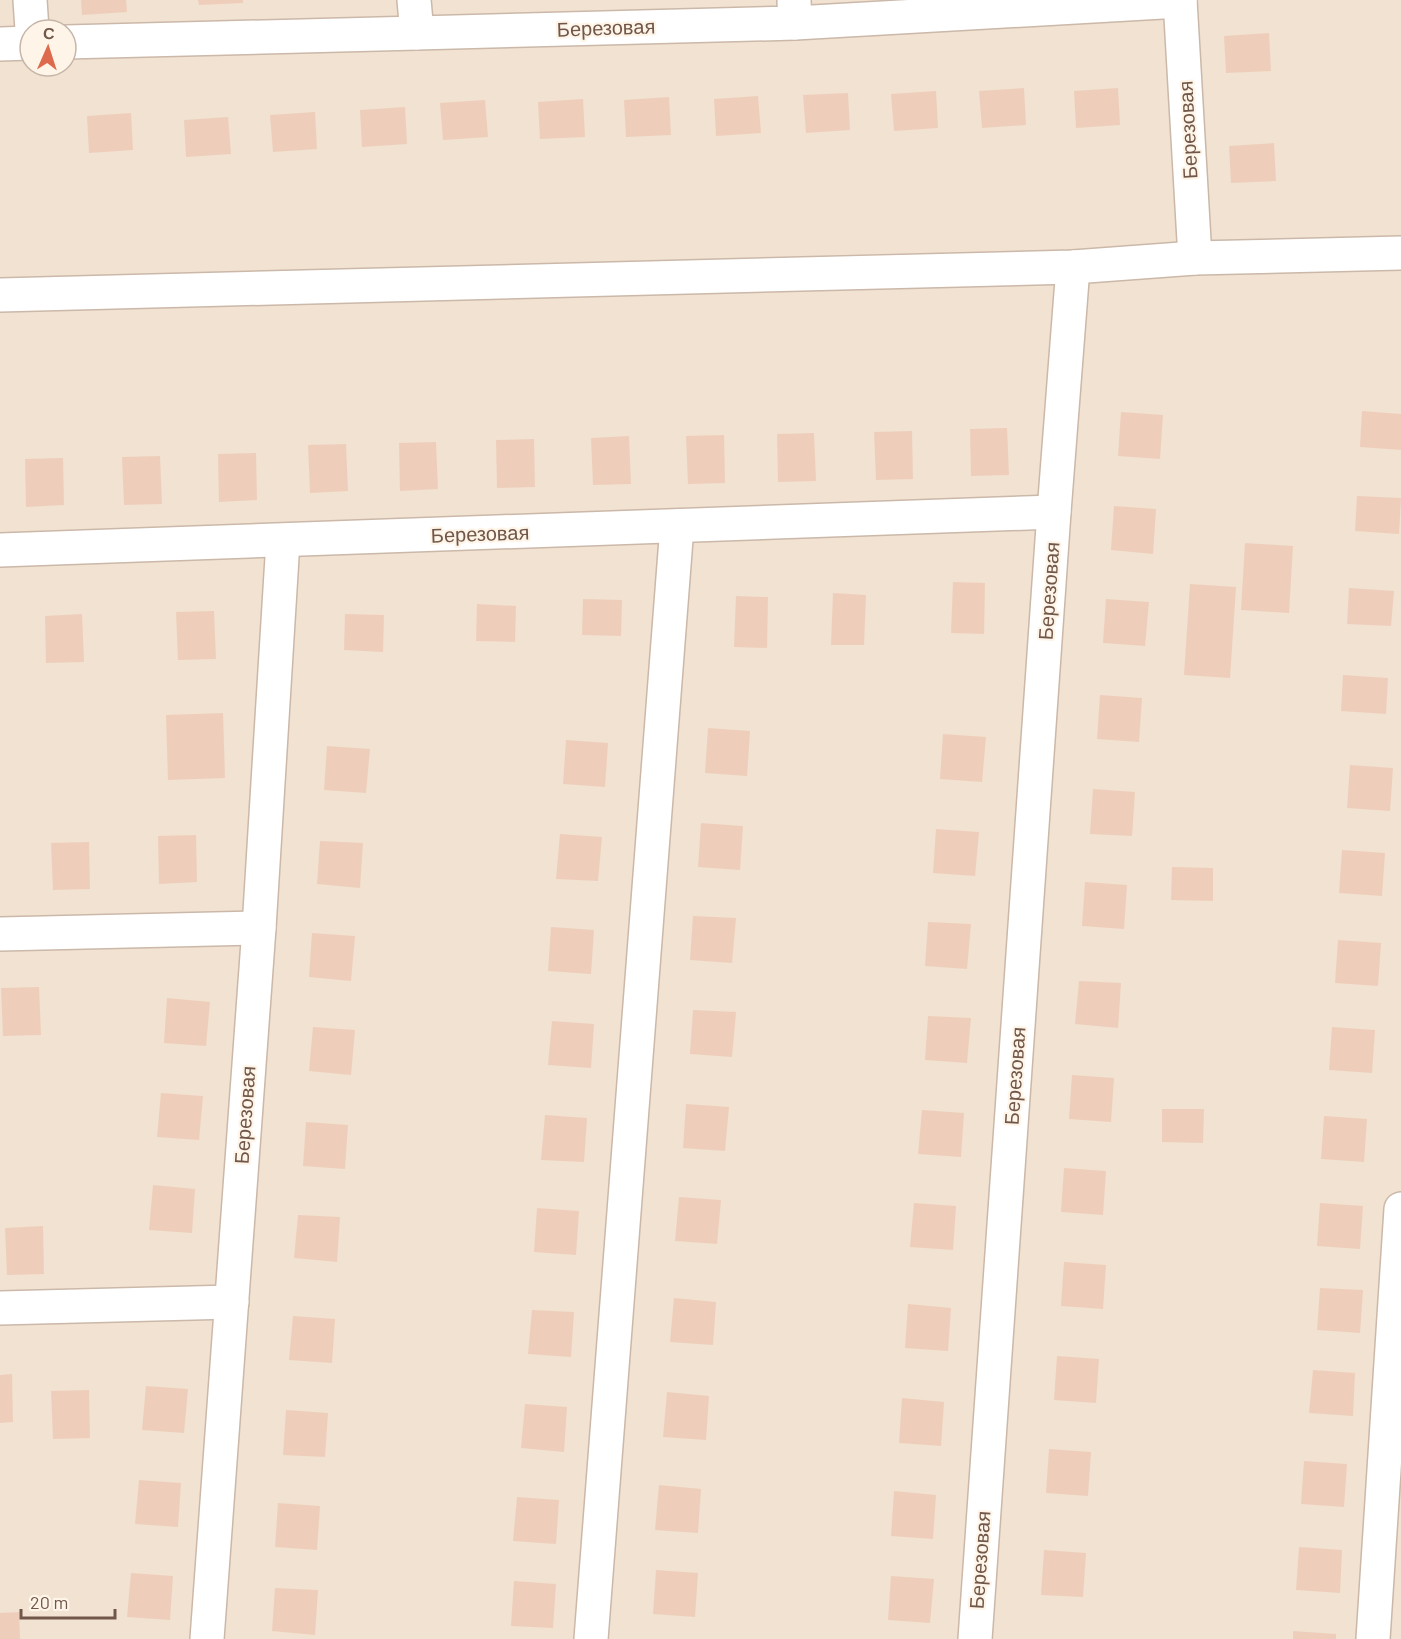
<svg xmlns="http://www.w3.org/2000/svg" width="1401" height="1639" font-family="Barlow,sans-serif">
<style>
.residential{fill:#f2e2d1;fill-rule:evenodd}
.building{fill:#eecebb}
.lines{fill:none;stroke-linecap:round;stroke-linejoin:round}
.street-casing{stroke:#cbb8a9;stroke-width:36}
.street{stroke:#fff;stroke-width:33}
.labels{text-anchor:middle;stroke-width:4.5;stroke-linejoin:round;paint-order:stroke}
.street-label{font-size:20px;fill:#71574a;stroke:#fef5e8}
</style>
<rect width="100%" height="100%" fill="#fbf0e2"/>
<path class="residential" d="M0,0H1401V1639H0ZM30,30H66V66H30Z"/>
<g class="building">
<path d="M81,0H126L127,12L82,15Z"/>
<path d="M198,0H243V3L199,5Z"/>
<path d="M1269,33L1271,71L1226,73L1224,36Z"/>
<path d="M1024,88L1026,125L982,128L979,91Z"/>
<path d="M1118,88L1120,125L1076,128L1074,91Z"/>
<path d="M936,91L938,128L894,131L891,94Z"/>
<path d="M848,93L850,130L806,133L803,95Z"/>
<path d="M758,96L761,133L716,136L714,99Z"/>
<path d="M669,97L671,135L626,137L624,100Z"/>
<path d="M583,99L585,137L540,139L538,102Z"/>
<path d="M485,100L488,137L443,140L440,103Z"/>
<path d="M405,107L407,144L362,147L360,110Z"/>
<path d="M315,112L317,149L273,152L270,115Z"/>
<path d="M131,113L133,150L89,153L87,116Z"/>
<path d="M228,117L231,154L186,157L184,120Z"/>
<path d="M1274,143L1276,181L1231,183L1229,146Z"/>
<path d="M1362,411L1401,414V450L1360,447Z"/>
<path d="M1121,412L1163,415L1160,459L1118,456Z"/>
<path d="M1007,428L1009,475L971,476L970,429Z"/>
<path d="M912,431L913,479L876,480L874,432Z"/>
<path d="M814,433L816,481L778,482L777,434Z"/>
<path d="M724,435L725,483L688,484L686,436Z"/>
<path d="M629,436L631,484L593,485L591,438Z"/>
<path d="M534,439L535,487L497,488L496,440Z"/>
<path d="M436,442L438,489L400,491L399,443Z"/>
<path d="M346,444L348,491L310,493L308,445Z"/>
<path d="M256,453L257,500L219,502L218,454Z"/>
<path d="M160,456L162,504L124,505L122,457Z"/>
<path d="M63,458L64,505L26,507L25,459Z"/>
<path d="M1357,496L1401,498L1399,534L1355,531Z"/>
<path d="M1114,506L1156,509L1153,554L1111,550Z"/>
<path d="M1245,543L1293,546L1289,613L1241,610Z"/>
<path d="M953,582L985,583L984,634L951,633Z"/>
<path d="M1190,584L1236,587L1230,678L1184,675Z"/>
<path d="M1349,588L1394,591L1391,626L1347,624Z"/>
<path d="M833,593L866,595L864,645H831Z"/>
<path d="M736,596L768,597L767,648L734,647Z"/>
<path d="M583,599L622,600L621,636L582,635Z"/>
<path d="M1106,599L1149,602L1145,646L1103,643Z"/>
<path d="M477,604L516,606L515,642L476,641Z"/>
<path d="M214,611L216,659L178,660L176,612Z"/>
<path d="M82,614L84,662L46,663L45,616Z"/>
<path d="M345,614L384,615L383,652L344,650Z"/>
<path d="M1343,675L1388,678L1386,714L1341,711Z"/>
<path d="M1100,695L1142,698L1139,742L1097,739Z"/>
<path d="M223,713L225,778L168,780L166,715Z"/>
<path d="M708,728L750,731L747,776L705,773Z"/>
<path d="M943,734L986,737L982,782L940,779Z"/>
<path d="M566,740L608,743L605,787L563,784Z"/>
<path d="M327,746L370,749L366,793L324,790Z"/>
<path d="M1350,765L1393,768L1390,811L1347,808Z"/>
<path d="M1093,789L1135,792L1132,836L1090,834Z"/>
<path d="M701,823L743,826L740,870L698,867Z"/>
<path d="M936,829L979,832L975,876L933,873Z"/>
<path d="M560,834L602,837L598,881L556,879Z"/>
<path d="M196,835L197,882L159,884L158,836Z"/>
<path d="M320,841L363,843L360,888L317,884Z"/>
<path d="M89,842L90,889L53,890L51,843Z"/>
<path d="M1342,850L1385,853L1382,896L1339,893Z"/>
<path d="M1172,867L1213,868V901L1171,900Z"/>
<path d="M1085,882L1127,885L1124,929L1082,926Z"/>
<path d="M693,916L736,918L732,963L690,960Z"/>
<path d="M928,922L971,924L967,969L925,966Z"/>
<path d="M551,927L594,930L591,974L548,971Z"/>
<path d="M312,933L355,936L351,981L309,977Z"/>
<path d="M1338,940L1381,943L1378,986L1335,983Z"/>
<path d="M1079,981L1121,983L1118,1028L1075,1024Z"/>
<path d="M39,987L41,1035L3,1036L1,988Z"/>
<path d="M167,998L210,1002L206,1046L164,1043Z"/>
<path d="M693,1010L736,1012L732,1057L690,1054Z"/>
<path d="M928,1016L971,1018L967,1063L925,1060Z"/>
<path d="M552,1021L594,1024L591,1068L548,1065Z"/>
<path d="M313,1027L355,1030L351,1075L309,1071Z"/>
<path d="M1332,1027L1375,1030L1372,1073L1329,1070Z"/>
<path d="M1072,1075L1114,1078L1111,1122L1069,1119Z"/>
<path d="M161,1093L203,1096L199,1140L157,1137Z"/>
<path d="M686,1104L729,1107L725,1151L683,1148Z"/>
<path d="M1162,1109H1204L1203,1143L1162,1142Z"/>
<path d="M922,1110L964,1113L961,1157L918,1154Z"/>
<path d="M545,1115L587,1118L584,1162L541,1160Z"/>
<path d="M1324,1116L1367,1119L1364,1162L1321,1159Z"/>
<path d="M306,1122L348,1125L345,1169L303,1166Z"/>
<path d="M1064,1168L1106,1171L1103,1215L1061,1212Z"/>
<path d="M153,1185L195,1189L192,1233L149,1230Z"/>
<path d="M679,1197L721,1200L717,1244L675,1241Z"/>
<path d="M914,1203L956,1206L953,1250L910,1247Z"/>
<path d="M1320,1203L1363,1206L1360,1249L1317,1246Z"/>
<path d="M537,1208L579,1211L576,1255L534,1252Z"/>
<path d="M298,1215L340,1217L337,1262L294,1258Z"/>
<path d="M43,1226L44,1274L7,1275L5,1228Z"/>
<path d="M1064,1262L1106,1265L1103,1309L1061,1306Z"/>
<path d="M1320,1288L1363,1290L1360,1333L1317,1330Z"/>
<path d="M674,1298L716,1302L713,1345L670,1342Z"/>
<path d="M908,1304L951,1308L948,1351L905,1348Z"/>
<path d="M532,1310L574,1312L571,1357L528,1354Z"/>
<path d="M293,1316L335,1319L332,1363L289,1360Z"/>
<path d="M1057,1356L1099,1359L1096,1403L1054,1400Z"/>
<path d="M1313,1370L1355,1373L1353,1416L1309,1413Z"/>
<path d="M12,1374L13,1422L0,1423V1375Z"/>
<path d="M146,1386L188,1389L184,1433L142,1430Z"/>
<path d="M89,1390L90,1438L53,1439L51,1391Z"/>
<path d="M667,1392L709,1396L706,1440L663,1437Z"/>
<path d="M902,1398L944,1402L941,1446L899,1443Z"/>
<path d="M525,1404L567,1407L564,1452L521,1448Z"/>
<path d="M286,1410L328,1413L325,1457L283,1455Z"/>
<path d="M1049,1449L1091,1452L1088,1496L1046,1493Z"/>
<path d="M1304,1461L1347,1464L1344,1507L1301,1504Z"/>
<path d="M139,1480L181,1483L178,1527L135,1524Z"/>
<path d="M659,1485L701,1489L698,1533L655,1530Z"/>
<path d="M894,1491L936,1495L933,1539L891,1536Z"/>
<path d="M517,1497L559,1500L556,1544L513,1541Z"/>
<path d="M278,1503L320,1506L317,1550L275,1547Z"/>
<path d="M1299,1547L1342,1550L1340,1593L1296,1590Z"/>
<path d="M1044,1550L1086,1553L1083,1597L1041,1595Z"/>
<path d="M656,1570L698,1573L695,1617L653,1614Z"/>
<path d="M131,1573L173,1576L170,1620L127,1617Z"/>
<path d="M891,1576L934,1579L930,1623L888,1620Z"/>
<path d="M514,1581L556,1584L553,1628L511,1626Z"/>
<path d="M275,1588L318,1590L315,1635L272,1631Z"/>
<path d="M19,1612L20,1639H0V1613Z"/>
<path d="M1293,1631L1336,1634V1639H1293Z"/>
</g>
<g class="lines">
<g class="street-casing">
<g id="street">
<path d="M30,0L32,30"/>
<path d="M414,0L417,33L795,23L794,0"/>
<path d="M1180,0L1195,258"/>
<path d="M795,23L1180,1"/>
<path d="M66,42L417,33"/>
<path d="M0,44L30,43"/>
<path d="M0,295L1073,267L1195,258L1401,253"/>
<path d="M0,550L1054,512"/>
<path d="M0,934L259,928"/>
<path d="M0,1308L232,1302"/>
<path d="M207,1639L259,928L283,541"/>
<path d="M591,1639L677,526"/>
<path d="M975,1639L1054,512L1073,267"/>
<path d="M1373,1639L1401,1209"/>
</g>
</g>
<use href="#street" class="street"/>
</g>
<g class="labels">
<g class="street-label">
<text transform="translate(606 28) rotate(-2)" y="7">Березовая</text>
<text transform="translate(1188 130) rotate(-93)" y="7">Березовая</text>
<text transform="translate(480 534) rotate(-2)" y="7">Березовая</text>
<text transform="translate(1049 591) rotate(-86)" y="7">Березовая</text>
<text transform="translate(1015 1076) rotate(-86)" y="7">Березовая</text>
<text transform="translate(245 1115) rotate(-86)" y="7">Березовая</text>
<text transform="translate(980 1560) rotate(-86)" y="7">Березовая</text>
</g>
</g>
<g transform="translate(48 48) rotate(3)"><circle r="28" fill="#fef5e8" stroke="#c6b6a9" stroke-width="1.5"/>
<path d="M0-4.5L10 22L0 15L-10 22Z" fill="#de6a4d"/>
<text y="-9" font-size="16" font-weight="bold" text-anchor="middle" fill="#71574a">С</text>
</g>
<path d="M21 1609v9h94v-9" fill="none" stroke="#71574a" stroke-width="3"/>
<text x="30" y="1609" font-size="18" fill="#71574a" stroke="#fef5e8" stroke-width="4.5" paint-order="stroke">20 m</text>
</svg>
